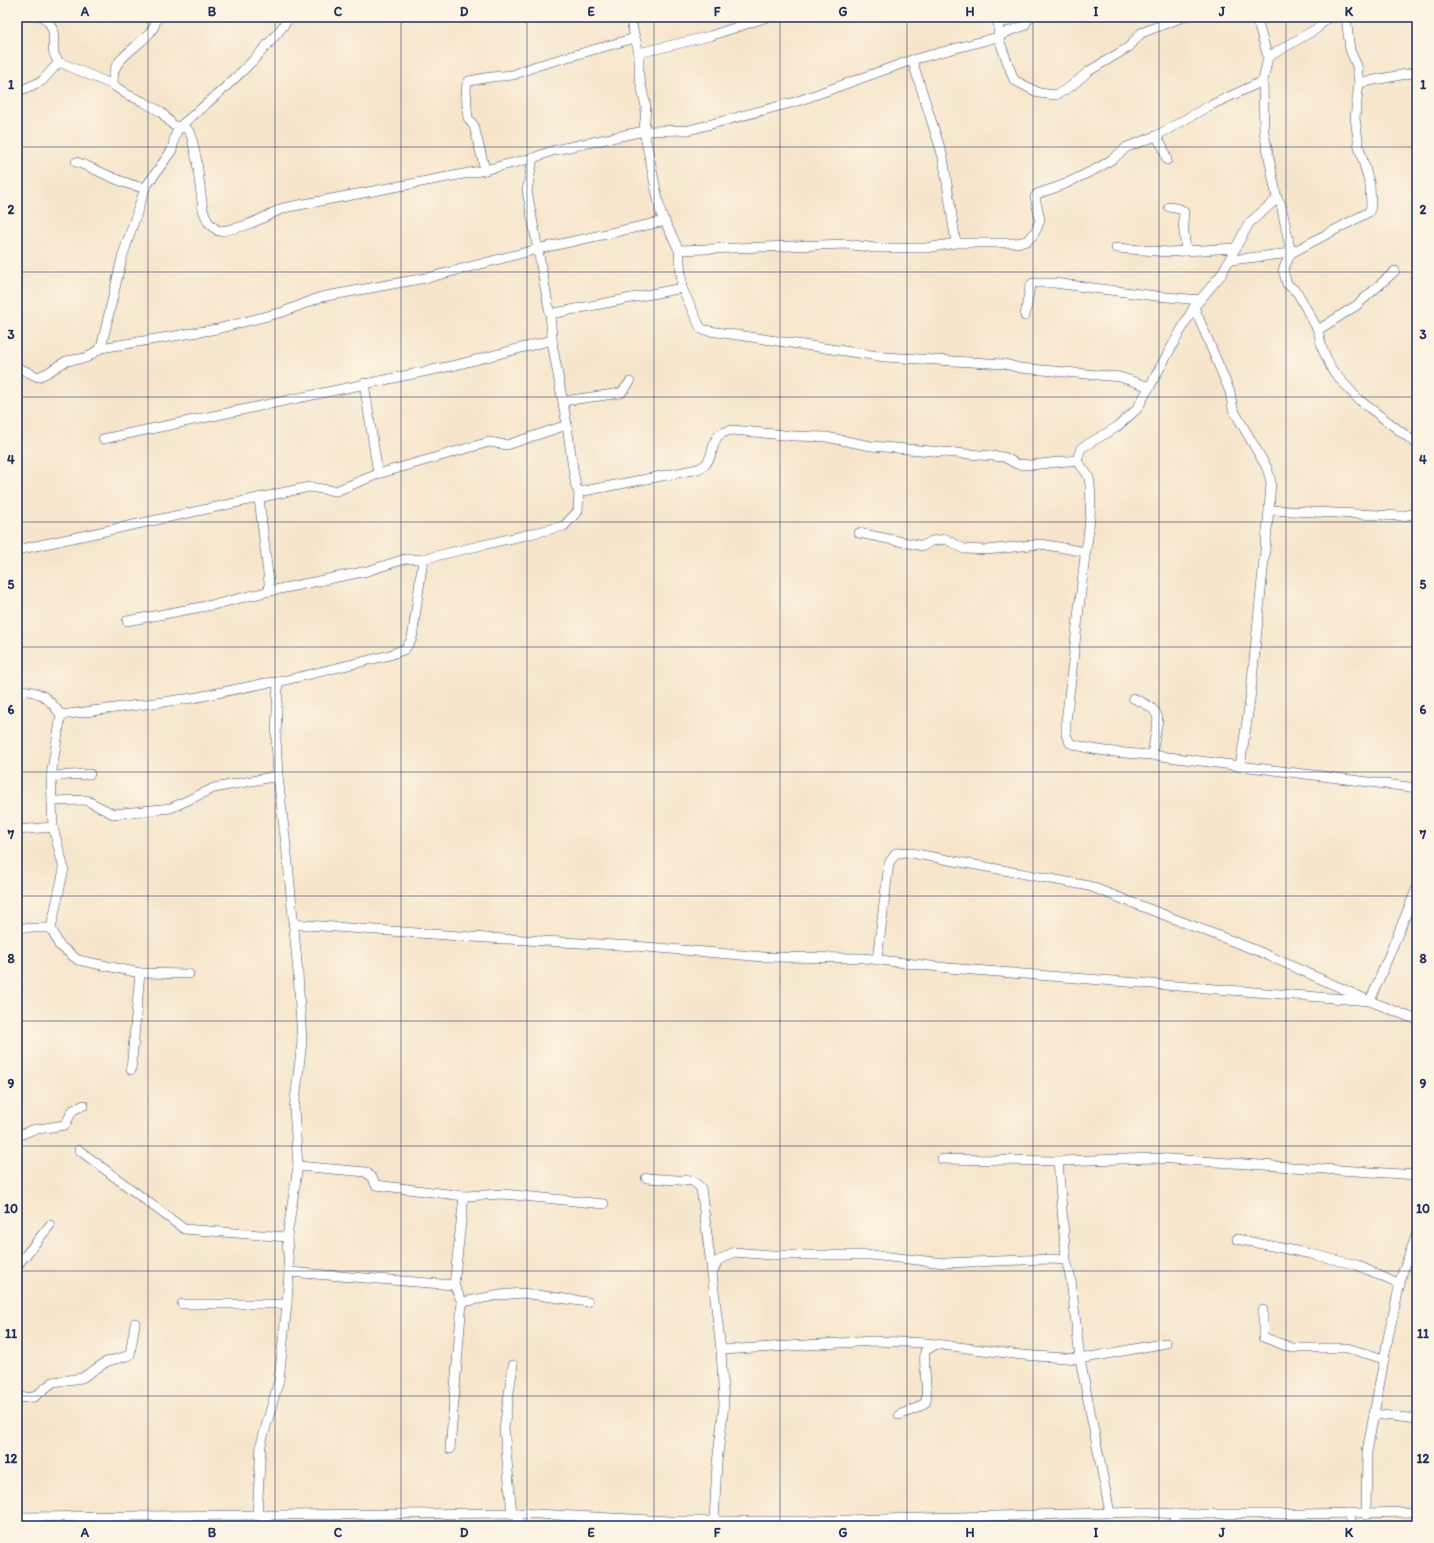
<svg xmlns="http://www.w3.org/2000/svg" width="1434" height="1543" font-family="Itim,sans-serif">
<style>
.lines{fill:none;stroke-linecap:round;stroke-linejoin:round}
.minor-casing{stroke:#3c4a6e;stroke-width:10}
.minor{stroke:#fff;stroke-width:9}
.grid{fill:none;stroke:#1b2f5e;stroke-width:1;stroke-opacity:0.55}
.neatline{fill:none;stroke:#1b2f5e;stroke-width:1.5}
.grid-label{font-size:13px;text-anchor:middle;font-weight:bold;fill:#1b2f5e}
</style>
<rect width="100%" height="100%" fill="#fcf5e5"/>
<filter id="ink" filterUnits="userSpaceOnUse"><feTurbulence type="fractalNoise" baseFrequency=".025" numOctaves="2"/><feDisplacementMap in="SourceGraphic" scale="8" xChannelSelector="R" yChannelSelector="G"/><feConvolveMatrix kernelMatrix="1 2 1 2 8 2 1 2 1" color-interpolation-filters="sRGB"/></filter>
<filter id="wash" filterUnits="userSpaceOnUse"><feTurbulence type="fractalNoise" baseFrequency=".012" numOctaves="4" result="noise"/><feDisplacementMap in="SourceGraphic" scale="16" xChannelSelector="R" yChannelSelector="G"/><feGaussianBlur stdDeviation="0.9" result="paint"/><feColorMatrix in="noise" values="0 0 0 0 0 0 0 0 0 0 0 0 0 0 0 0 0 1.4 0 .05"/><feComposite in="paint" operator="in"/></filter>
<g filter="url(#wash)">
<rect width="100%" height="100%" fill="#f6e5cb"/>
</g>
<g filter="url(#ink)">
<g class="lines">
<g class="minor-casing">
<g id="minor">
<path d="M43,17C64,34 45,47 59,62L113,85L128,95L144,102L161,112L173,125L179,127L175,136L172,150L145,188L122,258L101,348"/>
<path d="M290,17C259,59 219,94 179,127L186,128L191,134L197,162L203,210L208,222L218,231C244,229 261,219 283,208L485,170L533,158L555,150L644,131L689,130L798,101L912,60L998,37L1014,80L1039,93L1056,95L1070,87L1089,71L1129,47L1141,33L1183,17"/>
<path d="M630,17L635,38"/>
<path d="M999,17L998,37L1009,31L1024,26L1030,17"/>
<path d="M1256,17L1268,57L1263,81L1264,132L1277,199L1281,204L1291,253L1283,270L1287,284L1297,292L1318,330L1322,348L1332,370L1339,378L1358,399L1417,444"/>
<path d="M639,53L710,36L767,17"/>
<path d="M1268,57L1316,29L1328,17"/>
<path d="M912,60L943,157L956,243"/>
<path d="M1359,83L1417,72"/>
<path d="M113,85C113,80 113,74 115,69C120,52 158,37 156,17"/>
<path d="M17,92L42,81L59,62"/>
<path d="M1156,136L1207,107L1263,81"/>
<path d="M76,162C100,170 120,184 145,188"/>
<path d="M485,170L474,126L468,118L467,107L466,87L469,81L491,77L513,75L536,66L635,38L639,53V76L646,107L644,131L661,214L679,250L682,288L550,314"/>
<path d="M1169,207L1180,209L1184,212L1183,223L1186,251"/>
<path d="M1116,248L1168,252L1236,248"/>
<path d="M679,250L846,244L875,248H926L956,243H1016L1027,241L1034,234L1037,228L1040,220L1035,197L1037,194L1063,185L1100,167L1114,158L1127,147L1156,136L1163,147L1167,160"/>
<path d="M1231,260L1291,253L1369,212L1371,207L1370,185L1359,147L1355,118L1359,83L1357,66L1350,50L1346,17"/>
<path d="M682,288L701,329L710,331L885,357L1005,364L1020,368L1120,377L1150,387"/>
<path d="M1194,307L1230,392L1233,409L1267,468L1271,482L1269,510"/>
<path d="M1025,316L1030,286L1033,283H1054L1156,296L1200,300"/>
<path d="M1318,330L1357,305L1395,271"/>
<path d="M17,367L38,377L47,373L66,361L86,358L101,348L217,329L283,312L321,297L431,277L538,249L665,221"/>
<path d="M364,383L378,474"/>
<path d="M563,401L621,393L630,382"/>
<path d="M103,439L456,365L552,340"/>
<path d="M1077,460L1081,448L1117,427L1137,409L1194,307L1221,275L1249,223L1277,199"/>
<path d="M579,492L698,469C700,468 704,466 706,464C718,449 707,434 733,430L794,436L826,437L871,446L1004,457L1017,464L1031,465L1077,460C1080,466 1087,472 1089,478C1093,500 1089,535 1085,556L1066,722V735L1070,743C1096,752 1125,753 1152,755L1417,788"/>
<path d="M259,498L270,591"/>
<path d="M859,533L923,546L932,541L946,539L964,549L987,550L1041,544L1086,552"/>
<path d="M17,550L309,487L336,491L378,474L489,442L507,445L567,425"/>
<path d="M127,621L217,604L270,591L367,571L405,559H423L564,526L578,511L579,492L576,487L572,462L567,425L553,348L550,314L527,191L533,158"/>
<path d="M17,690C41,691 47,696 61,715L51,776"/>
<path d="M1133,698C1143,703 1156,707 1158,719L1152,755"/>
<path d="M61,715L193,698L266,683L278,682L390,655L405,649L412,639L423,559"/>
<path d="M1240,767L1250,700L1269,510L1402,516L1417,513"/>
<path d="M52,801L86,800L113,814L171,808L214,788L278,776"/>
<path d="M53,827L51,776L90,774"/>
<path d="M17,830L53,827L64,869L51,928H17"/>
<path d="M293,924L487,938L635,946L764,957L863,958L948,968L1370,1001L1417,888"/>
<path d="M51,928L59,945L78,960L140,973L131,1070"/>
<path d="M877,960L889,863L896,853L906,852L1089,886L1258,951L1370,1001L1417,1020"/>
<path d="M140,973L189,974"/>
<path d="M17,1136L32,1130L65,1125L73,1110L84,1105"/>
<path d="M79,1150L184,1229L287,1237"/>
<path d="M942,1159L1058,1161L1066,1260"/>
<path d="M1058,1161L1155,1158L1417,1175"/>
<path d="M298,1166L366,1172L372,1178L376,1185L464,1196L503,1194L604,1204"/>
<path d="M646,1178L693,1181L701,1188L712,1273"/>
<path d="M464,1196L454,1285L462,1302L500,1295L522,1293L588,1302"/>
<path d="M1237,1239L1311,1254L1357,1265L1400,1285"/>
<path d="M17,1266L50,1225"/>
<path d="M289,1272L454,1285"/>
<path d="M182,1304H287"/>
<path d="M1263,1310V1337L1292,1348H1347L1384,1359"/>
<path d="M721,1350L874,1341L927,1343L1022,1355L1080,1359L1166,1343"/>
<path d="M17,1398L34,1397L53,1382L82,1378L106,1362L130,1355L135,1323"/>
<path d="M1374,1414L1417,1419"/>
<path d="M899,1415L917,1408L926,1402C928,1385 923,1369 925,1351L936,1344"/>
<path d="M450,1449L462,1302"/>
<path d="M1348,1513L1351,1526"/>
<path d="M512,1514L504,1428L513,1365"/>
<path d="M1366,1514L1367,1452L1388,1338L1402,1274L1417,1233"/>
<path d="M257,1516L261,1444L279,1380L287,1304L289,1272L287,1237L298,1166L294,1109L302,1042L298,973L288,863L278,776L276,739L278,682"/>
<path d="M17,1517L518,1513L670,1521H808L1146,1512L1175,1514H1301L1417,1512"/>
<path d="M717,1525L714,1521L717,1463L724,1405L721,1350L712,1273L718,1261L734,1252L771,1255H871L945,1263L1050,1259L1066,1260L1071,1280L1080,1359L1110,1513"/>
<path d="M263,1526L264,1515"/>
<path d="M518,1526V1513"/>
<path d="M1174,1526L1175,1514"/>
</g>
</g>
<use href="#minor" class="minor"/>
</g>
</g>
<path class="grid" d="M148,17V1526M275,17V1526M401,17V1526M527,17V1526M654,17V1526M780,17V1526M907,17V1526M1033,17V1526M1159,17V1526M1286,17V1526M17,147H1417M17,272H1417M17,397H1417M17,522H1417M17,647H1417M17,772H1417M17,896H1417M17,1021H1417M17,1146H1417M17,1271H1417M17,1396H1417"/>
<rect width="1434" height="1543" fill="none" stroke="#fcf5e5" stroke-width="44"/>
<rect x="22" y="22" width="1390" height="1499" class="neatline"/>
<g class="grid-label">
<text x="85" y="16">A</text>
<text x="212" y="16">B</text>
<text x="338" y="16">C</text>
<text x="464" y="16">D</text>
<text x="591" y="16">E</text>
<text x="717" y="16">F</text>
<text x="843" y="16">G</text>
<text x="970" y="16">H</text>
<text x="1096" y="16">I</text>
<text x="1222" y="16">J</text>
<text x="1349" y="16">K</text>
<text x="11" y="89">1</text>
<text x="1423" y="89">1</text>
<text x="11" y="214">2</text>
<text x="1423" y="214">2</text>
<text x="11" y="339">3</text>
<text x="1423" y="339">3</text>
<text x="11" y="464">4</text>
<text x="1423" y="464">4</text>
<text x="11" y="589">5</text>
<text x="1423" y="589">5</text>
<text x="11" y="714">6</text>
<text x="1423" y="714">6</text>
<text x="11" y="839">7</text>
<text x="1423" y="839">7</text>
<text x="11" y="963">8</text>
<text x="1423" y="963">8</text>
<text x="11" y="1088">9</text>
<text x="1423" y="1088">9</text>
<text x="11" y="1213">10</text>
<text x="1423" y="1213">10</text>
<text x="11" y="1338">11</text>
<text x="1423" y="1338">11</text>
<text x="11" y="1463">12</text>
<text x="1423" y="1463">12</text>
<text x="85" y="1537">A</text>
<text x="212" y="1537">B</text>
<text x="338" y="1537">C</text>
<text x="464" y="1537">D</text>
<text x="591" y="1537">E</text>
<text x="717" y="1537">F</text>
<text x="843" y="1537">G</text>
<text x="970" y="1537">H</text>
<text x="1096" y="1537">I</text>
<text x="1222" y="1537">J</text>
<text x="1349" y="1537">K</text>
</g>
</svg>
